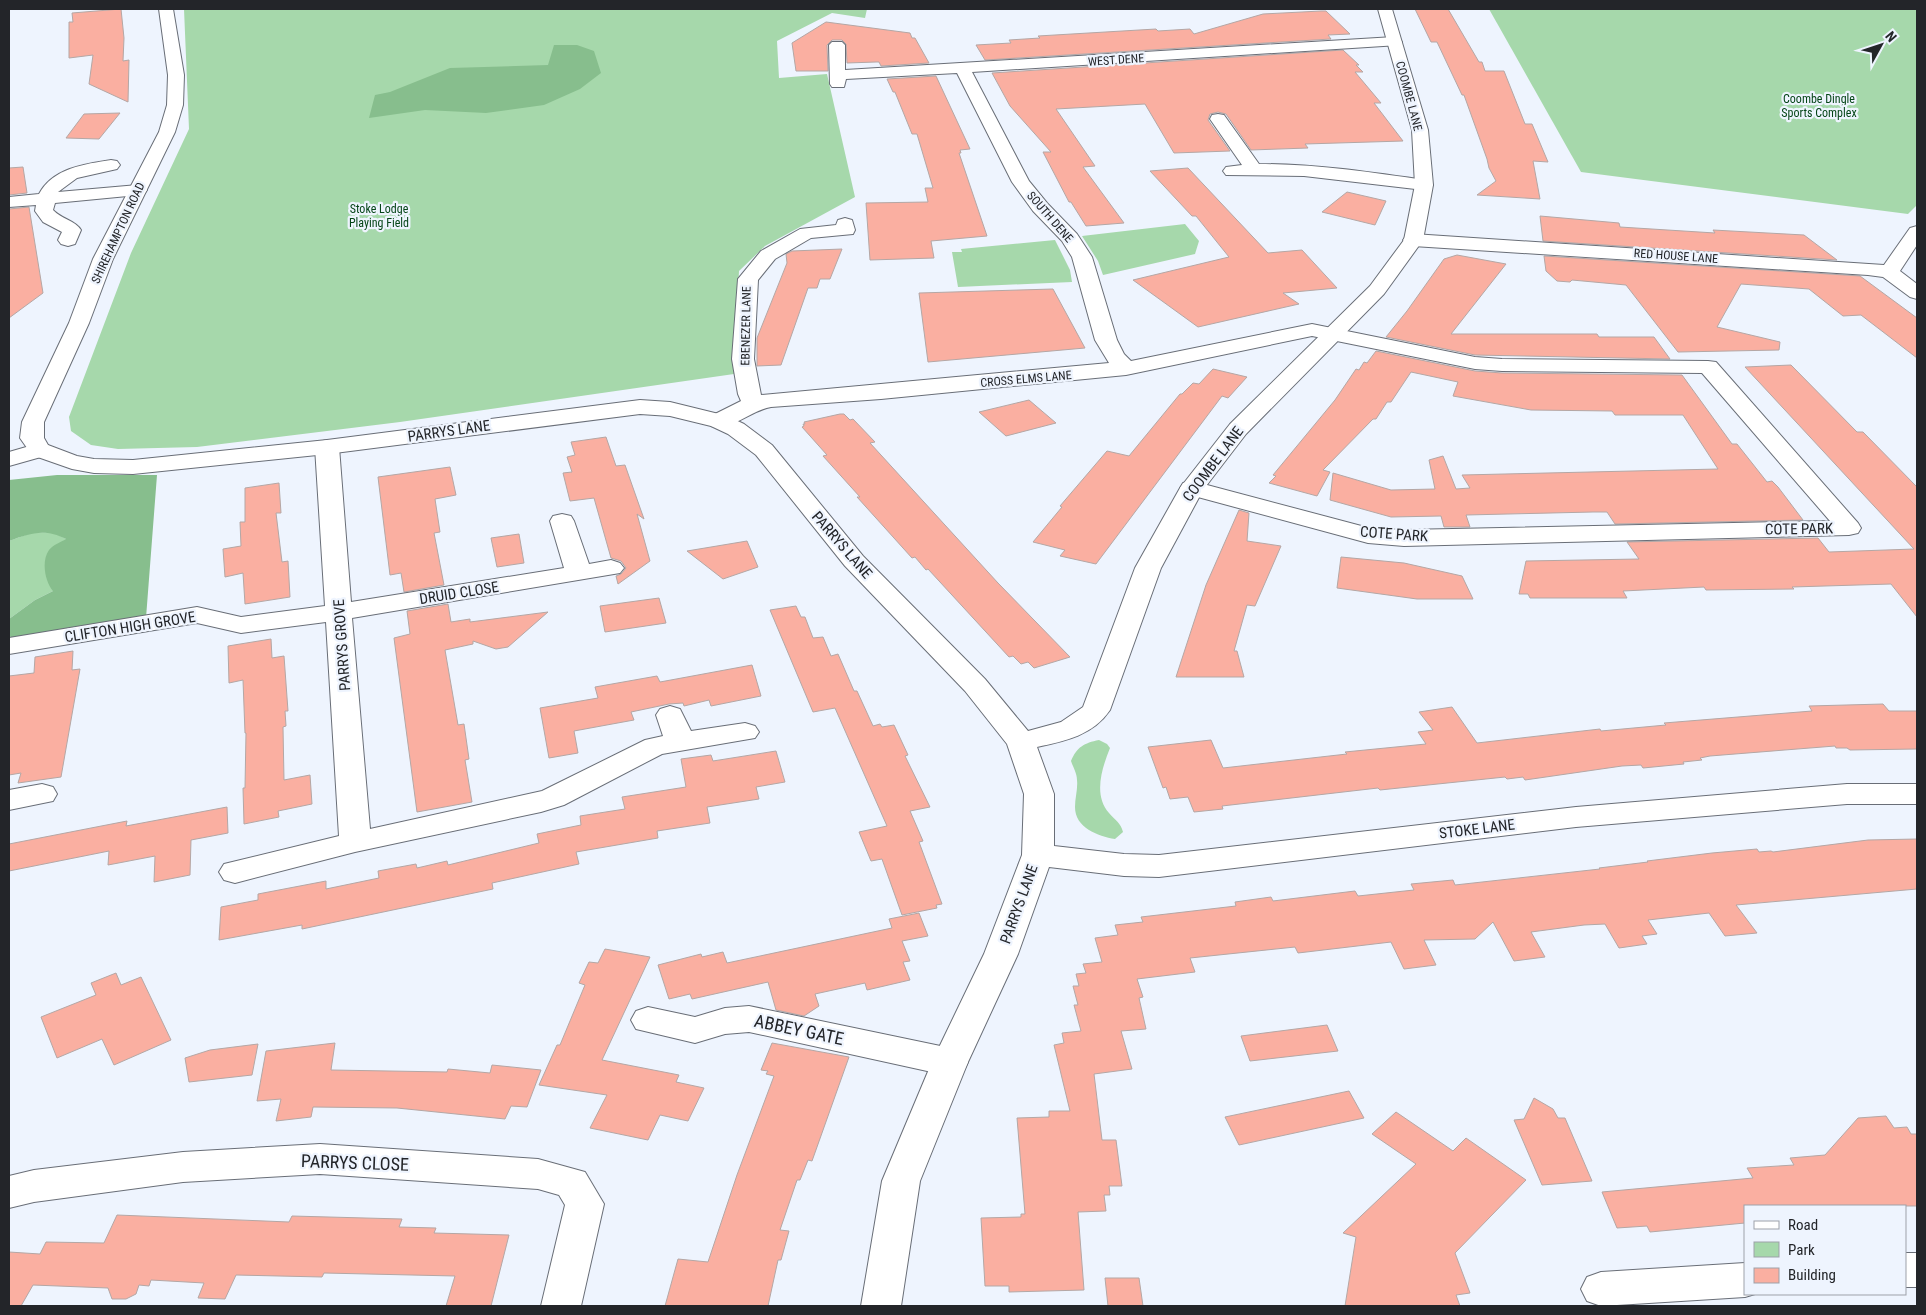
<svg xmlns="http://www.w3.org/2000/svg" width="1926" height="1315" font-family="'Roboto Condensed',sans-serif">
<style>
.green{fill:#a6d8ab}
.forest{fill:#87be8d}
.building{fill:#faafa1;stroke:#b4a7a5}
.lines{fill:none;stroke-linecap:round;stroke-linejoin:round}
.street-casing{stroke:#696e77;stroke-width:2}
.secondary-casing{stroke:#696e77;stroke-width:2}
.street{fill:#fff;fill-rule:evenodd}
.secondary{fill:#fff;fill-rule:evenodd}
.labels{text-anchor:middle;stroke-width:4.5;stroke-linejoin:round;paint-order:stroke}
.far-street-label{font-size:12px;fill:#232529;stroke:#eef4fe}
.far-park-label{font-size:12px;fill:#054517;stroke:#eef4fe}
.street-label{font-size:15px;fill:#232529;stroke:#eef4fe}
.near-street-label{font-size:18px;fill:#232529;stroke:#eef4fe}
</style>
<rect width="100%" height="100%" fill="#eef4fe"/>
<g class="green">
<path d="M184,9H867L865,18L832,13L777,41L779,78L827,74L855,197L765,246L739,271L734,374L400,422L197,447L118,449L91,445L71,431L69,417L131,253L189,129Z"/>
<path d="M1489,9H1917V205L1908,214L1581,172Z"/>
<path d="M1185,224L1199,241L1195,254L1103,275L1098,261L1082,236Z"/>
<path d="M1055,240L1070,270L1072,282L958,287L952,252H962L961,249Z"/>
<path d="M53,532L66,539L53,591L35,600L9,619V541L31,533Z"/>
<path d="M1099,740L1107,744L1110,748C1102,768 1093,795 1109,813C1115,820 1121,823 1123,832L1115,839C1098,836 1075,828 1075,807C1075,798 1078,789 1077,780C1077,773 1073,767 1071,761C1077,747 1084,743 1099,740Z"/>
</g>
<g class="forest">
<path d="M554,45H577L594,51L601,73L580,89L544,105L486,113L425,110L369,118L375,95L390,92L450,68L548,65Z"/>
<path d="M57,475H157L146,618L18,641L9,636V619L35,600L53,591C45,582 41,561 49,550C53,545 61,542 66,539C45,528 30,533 9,541V480Z"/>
</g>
<g class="building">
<path d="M121,9L124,38L123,61L129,60L128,102L89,84L93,55L69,58V22H73L72,13Z"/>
<path d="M1415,9H1448L1479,62H1482L1485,71H1504L1525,124H1532L1548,162L1533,161L1540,199L1477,195L1496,181L1489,168L1487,159L1464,95H1462L1437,42H1431Z"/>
<path d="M1321,11H1326L1350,34L1328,35L1331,39L985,60L976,45L1011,43L1009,40L1040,38L1038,36L1156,29L1158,31L1190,29L1194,34L1263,14Z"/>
<path d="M826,22L910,33L912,38H915L929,63L881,66L879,62H876L847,63L846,44L842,40H832L827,45L828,71H796L792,43Z"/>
<path d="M1343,50L1359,65H1356L1363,72H1355L1381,103H1374L1403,141L1305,144L1308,148L1251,150L1226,114L1218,112L1210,114L1208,120L1230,151L1174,153L1145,104L1056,109L1095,166L1083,167L1124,223L1086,226L1071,202H1069L1043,152H1051L1010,106L992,73Z"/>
<path d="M936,76L970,149L960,150L961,153H959L987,236L931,241L934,258L870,260L866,203L928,202L925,188H933L917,134H912L895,92H893L887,79Z"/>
<path d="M120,113L99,139L66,138L84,114Z"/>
<path d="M23,167L27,193L9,195V168Z"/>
<path d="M1188,168L1268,253L1302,250L1337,288L1283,293L1299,304L1198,327L1133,280L1229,257L1196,216H1192L1150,171Z"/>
<path d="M1347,192L1386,201L1375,225L1322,212Z"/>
<path d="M29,207L43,293L9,318V209Z"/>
<path d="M1540,216L1619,223L1620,227L1715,233L1713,230L1804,235L1837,260L1543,241Z"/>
<path d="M842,249L830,279H820L817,288H808L781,365L757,366V338L787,263L786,254L792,251Z"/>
<path d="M1457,255L1506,264L1451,334H1597L1599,337H1654L1670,359L1475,355L1386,337L1407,311L1444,259Z"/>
<path d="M1544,256L1860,276L1917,318V358L1861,315L1843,316L1809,289L1741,284L1717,327L1780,342L1779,350L1678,352L1626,285L1572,280L1570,282L1557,281L1546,271Z"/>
<path d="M1053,289L1085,348L928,362L919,293Z"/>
<path d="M1376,351L1475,371L1502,373L1682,375L1732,444H1737L1767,482L1772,481L1778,487L1803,520L1615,524L1607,512H1593L1466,515L1470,527H1444L1441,516L1391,517L1330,500L1333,473L1391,490L1435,489L1429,460L1443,456L1456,489L1470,488L1462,475L1718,469L1683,415H1615L1612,411L1531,410L1453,396L1458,382L1411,372L1391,402H1387L1376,419H1373L1323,470L1330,472L1317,496L1269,483L1276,476L1273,475L1335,400L1356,369L1359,370L1364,362L1367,363Z"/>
<path d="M1791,365L1857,432H1863L1917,487V617L1891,584L1792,587L1794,589L1706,590L1704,587L1623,591L1627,598H1530L1528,594H1519L1526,561L1639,559L1627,542L1818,538L1829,552L1914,549L1745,367Z"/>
<path d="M1213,369L1247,377L1228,398L1222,396L1096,564L1060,556L1065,550L1033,542L1062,507L1060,506L1107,451L1129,456L1180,394H1182L1193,383L1199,384Z"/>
<path d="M1029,400L1056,423L1006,436L979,412Z"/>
<path d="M840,414H844L850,420L853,419L875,442L870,443L998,583L1070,657L1034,668L1028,662L1021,664L1013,656L1009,657L928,569L926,570L915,557L912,558L857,497H860L823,456L827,455L802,427L804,426L803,424H805L804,422Z"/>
<path d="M606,437L616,466L625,465L644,519L637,514L650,561L618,584L616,576L621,574L626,568L621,561L611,558L594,498L570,501L563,473L572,472L567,457L575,455L571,442Z"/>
<path d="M450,467L456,495L435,499L440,532L434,533L444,585L404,592L401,573L390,575L378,477Z"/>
<path d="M279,483L281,513H276L282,562L288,561L290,597L245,604L243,573L225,577L223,549L241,546L240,522H245V488Z"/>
<path d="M1239,510L1249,513L1247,541L1281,546L1255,606L1247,605L1234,651H1237L1244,677H1176L1206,585Z"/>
<path d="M519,534L524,563L497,567L491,538Z"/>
<path d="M747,541L758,567L723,579L687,551Z"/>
<path d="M1341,557L1404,563L1462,576L1473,599H1417L1337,588Z"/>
<path d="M659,598L666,623L605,632L600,606Z"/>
<path d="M448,604L451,622L470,619V622L548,612L508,647L496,649L473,641V644L445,650L458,725L464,724L469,759L465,760L472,802L417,812L394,638L410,634L407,611Z"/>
<path d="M796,606L801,617H805L813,638L823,637L831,656L838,654L854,691H857L873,726L880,724L882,727L894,725L908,755L905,756L930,807L910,811L923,841L919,842L942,904L936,905L937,908L902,915L882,859L871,861L859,832L887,826L835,708L813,712L770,610Z"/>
<path d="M271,639L272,658L284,656L288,711H285L286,726L283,727L284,780L310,775L312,804L278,811L279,817L244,824L243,788H245L246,733H245L243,680L229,683L228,646Z"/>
<path d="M73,651L72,670L80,669L61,777L18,783L21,773L9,775V676L34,673L35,657Z"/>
<path d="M752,665L761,696L711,706L709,700L684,706L683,703L669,704L631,712L634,720L574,731L578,753L549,758L540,708L598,698L595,687L657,676L660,682Z"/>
<path d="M1883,704L1889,711H1917V749L1850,750L1847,748H1836L1835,746L1710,756L1700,758L1702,760L1683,762L1684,764L1643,768L1641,765L1622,766L1525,780L1523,777L1507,779L1505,777L1380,790L1378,788L1222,806L1223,809L1194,812L1188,797L1170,799L1166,787L1163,788L1148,747L1211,740L1223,768L1347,754L1345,752L1426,744L1418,732L1433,730L1419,712L1452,707L1477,743L1600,729L1601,731L1666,725L1664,723L1812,711L1809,706Z"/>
<path d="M776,751L785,782L756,787L759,799L707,807L710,823L657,831L658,838L576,852L579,864L492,883L493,889L302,929V925L219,940L221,907L258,900V894L326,881V889L379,878L378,871L416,864L417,868L447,861L448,865L539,843L537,834L581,825L580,816L625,809L622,797L686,787L681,759L711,755L713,761Z"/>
<path d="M227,807L228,833L191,840L190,875L154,882L155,856L108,865L109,851L9,871V844L127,821L126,826Z"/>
<path d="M1917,839V889L1736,905L1757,933L1725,936L1709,913L1648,920L1657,934L1642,936L1647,944L1619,948L1605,924L1584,925L1531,932L1545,957L1514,961L1493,922L1475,939L1424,940L1436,965L1404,969L1391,942L1298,953L1295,947L1190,958L1195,972L1137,979L1143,997L1139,998L1146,1029L1121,1031L1132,1069L1094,1074L1102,1140H1116L1122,1186H1109L1110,1195H1104L1106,1211L1078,1212L1084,1290L1009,1292V1286H985L981,1218L1021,1217V1214H1025L1017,1118L1049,1117V1111H1070L1054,1045L1064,1043L1062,1033L1081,1031L1074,1005H1078L1073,986H1079L1076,974L1086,973L1083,964L1102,962L1095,938L1118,935L1115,925L1143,922L1141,917L1236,906L1235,902L1271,897L1273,901L1355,891L1358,896L1414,890L1411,884L1453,880L1455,885L1600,869L1599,868L1648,862L1647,861L1712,853L1757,849L1759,852L1771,851L1773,852L1868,840Z"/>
<path d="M919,913L928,936L902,941L910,961L903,962L910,980L867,990L865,983L815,994L819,1006L804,1016L776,1010L768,982L692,999L690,994L669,999L658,965L701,954L702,957L723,952L727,963L892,928L889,919Z"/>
<path d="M605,949L650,957L602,1060L679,1075L676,1082L704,1088L688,1121L660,1115L648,1140L590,1128L607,1095L539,1085L557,1045H560L585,985L579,983L589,962L598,963Z"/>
<path d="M116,973L121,985L141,977L171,1040L114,1065L102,1039L57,1058L41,1017L96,995L91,983Z"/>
<path d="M1327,1025L1338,1051L1250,1061L1241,1036Z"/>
<path d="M335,1043L331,1070L447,1072L448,1069L490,1073L492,1065L541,1070L527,1107L511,1106L505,1119L397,1108L313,1107L311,1117L276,1121L281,1099L257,1101L266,1051Z"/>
<path d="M772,1043L849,1057L812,1161L808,1160L800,1180H797L780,1230L789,1231L781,1260H778L768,1306H665L678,1259L708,1262L737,1175L774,1076L766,1074L768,1071L761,1070Z"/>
<path d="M258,1044L252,1075L189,1082L185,1058L210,1050Z"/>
<path d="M1349,1091L1364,1118L1239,1145L1225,1117Z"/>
<path d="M1534,1098L1553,1109L1558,1118H1565L1592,1181L1542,1185L1514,1120L1524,1119Z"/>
<path d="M1396,1112L1453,1151L1466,1138L1526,1180L1455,1253L1470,1293L1456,1295L1460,1306H1345L1356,1237L1343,1233L1416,1164L1372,1134Z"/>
<path d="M1886,1116L1894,1128L1907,1127L1911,1134H1917V1206H1745V1223L1650,1232L1647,1226L1617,1228L1602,1192L1753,1178L1747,1168L1794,1165L1790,1158L1825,1155L1858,1118Z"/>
<path d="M117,1215L289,1222L292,1216L402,1219L399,1227L436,1228L434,1233L509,1235L491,1306H446L455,1276L324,1273L322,1277L236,1275L225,1299L198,1298L204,1283L151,1280L149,1286L139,1285L136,1294L126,1299H112L108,1288L33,1285L21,1306H9V1252L40,1254L46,1242L104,1243Z"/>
<path d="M1105,1278H1139L1143,1306H1108Z"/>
</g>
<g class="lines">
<g class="street-casing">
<g id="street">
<path d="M1394,37L1399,39L1402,42L1399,45L972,72L1029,181L1047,203L1077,234L1092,257L1117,340L1124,354L1131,361L1312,324L1475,357L1502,359L1708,361L1716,362L1858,523L1861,528L1858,533L1849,535L1404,546L1368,543L1183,493L1180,488L1183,483L1192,481L1369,528L1404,530L1830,521L1702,373L1502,371L1475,369L1312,336L1126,375L881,399L771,407C751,410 732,431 711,426L708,421L711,416L741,401L738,394L732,359L738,279L761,251L800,229L836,225L838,220L845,218L852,220L855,230L853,234L811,238L775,259L758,280L754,359L761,395L1109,363L1095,340L1072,257L1062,241L1033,211L1012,182L957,73L846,79L844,87H832L830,84L829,45L832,42H842L845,45V70Z"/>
<path d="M1218,114L1224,115L1259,164C1315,164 1369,172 1424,180L1430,181L1433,185L1430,189L1424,190L1304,176L1226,175L1223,171L1226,167L1242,165L1210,119L1212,115Z"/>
<path d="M111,160L117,161L120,165L117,169L77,178L58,192L138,185L144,186L147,190L144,194L138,195L55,203L53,210C61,219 75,220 81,230L75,244L68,246L61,244L58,240L62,232L43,222L35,211L36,205L9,207V197L39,194C53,168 85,164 111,160Z"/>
<path d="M1917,226V245L1900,271L1917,284V299L1910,297L1883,277L1868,275L1413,246L1406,244L1403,240L1406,236L1413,234L1884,265L1910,228Z"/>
<path d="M327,440L335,442L339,447L351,602L564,568L550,521L553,516L562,514L571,516L574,521L589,564L611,560L620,563L624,568L620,573L352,618L370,829L542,791L645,740L663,736L656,715L660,709L670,706L680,709L691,731L745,723L755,726L759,732L755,738L662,754L564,805L541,812L355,852L235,883L224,880L219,872L224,864L339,836L326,622L241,633L197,623L9,654V638L197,607L241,617L325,606L315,447L319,442Z"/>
<path d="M40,443L48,445L52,450L48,455L9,466V452Z"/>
<path d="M42,784L53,787L57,794L53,801L9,810V790Z"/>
<path d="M749,1006L950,1048L963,1052L968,1062L963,1072L950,1076L749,1032L725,1034L695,1043L636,1029L631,1020L636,1011L648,1007L695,1017L725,1008Z"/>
<path d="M320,1144L538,1159L585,1172L604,1204L581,1306H541L565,1205L559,1195L538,1189L320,1174L183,1182L34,1202L9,1208V1176L34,1170L183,1152Z"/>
<rect x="1905" y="1253" width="12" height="34"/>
<path d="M1745,1263V1294H1755L1745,1297L1601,1306L1587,1301L1581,1289L1587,1277L1601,1272Z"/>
</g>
</g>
<g class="secondary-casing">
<path id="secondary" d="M159,9H173L184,75L183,105L175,132L113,259L89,323L44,422V438L48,445L77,456L94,459L133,460L327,440L640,400L670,402L727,416L744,424L772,445L863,556L985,679L1028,731L1061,722L1083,707L1135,568L1180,488L1230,424L1370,286L1404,240L1415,185L1412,130L1378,9H1392L1428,130L1433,185L1423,240L1384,294L1246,434L1203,490L1161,568L1110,710C1093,735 1066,741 1037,747L1054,794V846L1124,854L1159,855L1576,807L1847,784H1917V804H1847L1576,827L1159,877L1124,876L1049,867L1018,954L968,1062L920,1181L901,1306H861L882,1181L932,1062L984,954L1022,855L1024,794L1007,744L965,691L845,566L756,455L728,434L711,426L670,416L640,414L327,454L133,474L94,473L72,469L32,455L20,438L22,422L69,323L93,259L159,132L167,105L168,75Z"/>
</g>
<use href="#street" class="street"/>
<use href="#secondary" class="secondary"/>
</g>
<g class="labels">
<g class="far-street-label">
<text transform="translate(1116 60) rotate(-4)" y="4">WEST DENE</text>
<text transform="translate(1409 96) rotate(75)" y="4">COOMBE LANE</text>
<text transform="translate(1050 217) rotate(49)" y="4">SOUTH DENE</text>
<text transform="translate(118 233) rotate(-65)" y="4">SHIREHAMPTON ROAD</text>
<text transform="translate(1676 256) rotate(4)" y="4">RED HOUSE LANE</text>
<text transform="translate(746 326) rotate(-89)" y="4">EBENEZER LANE</text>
<text transform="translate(1026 379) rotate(-5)" y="4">CROSS ELMS LANE</text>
</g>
<g class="far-park-label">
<text x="1819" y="103">Coombe Dingle<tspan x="1819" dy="14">Sports Complex</tspan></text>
<text x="379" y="213">Stoke Lodge<tspan x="379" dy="14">Playing Field</tspan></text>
</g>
<g class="street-label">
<text transform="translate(449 431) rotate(-8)" y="5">PARRYS LANE</text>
<text transform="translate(1213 464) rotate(-53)" y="5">COOMBE LANE</text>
<text transform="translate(1799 529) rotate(-1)" y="5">COTE PARK</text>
<text transform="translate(1394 534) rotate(4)" y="5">COTE PARK</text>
<text transform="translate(842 545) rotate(49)" y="5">PARRYS LANE</text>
<text transform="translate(459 593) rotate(-9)" y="5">DRUID CLOSE</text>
<text transform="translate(130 627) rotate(-9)" y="5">CLIFTON HIGH GROVE</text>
<text transform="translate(342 645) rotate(-94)" y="5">PARRYS GROVE</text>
<text transform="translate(1477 829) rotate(-7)" y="5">STOKE LANE</text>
<text transform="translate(1019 904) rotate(-70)" y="5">PARRYS LANE</text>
</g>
<g class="near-street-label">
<text transform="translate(799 1030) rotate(12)" y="6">ABBEY GATE</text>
<text transform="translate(355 1163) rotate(2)" y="6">PARRYS CLOSE</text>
</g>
</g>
<rect width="1926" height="1315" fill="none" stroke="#232529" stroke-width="20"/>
<rect x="1744" y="1205" width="162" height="90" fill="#eef4fe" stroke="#9da1a9"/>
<rect x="1754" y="1221" width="25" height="8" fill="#ffffff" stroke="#9da1a9"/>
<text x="1788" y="1230" font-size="15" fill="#232529">Road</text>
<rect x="1754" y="1242" width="25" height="15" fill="#a6d8ab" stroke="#9da1a9"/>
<text x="1788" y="1255" font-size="15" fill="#232529">Park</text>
<rect x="1754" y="1268" width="25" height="15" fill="#faafa1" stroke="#9da1a9"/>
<text x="1788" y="1280" font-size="15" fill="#232529">Building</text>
<g transform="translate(1881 45) rotate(50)" stroke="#eef4fe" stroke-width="4" paint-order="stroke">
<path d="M0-4L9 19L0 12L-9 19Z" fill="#232529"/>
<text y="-8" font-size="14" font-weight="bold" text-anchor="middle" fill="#232529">N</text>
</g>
</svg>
